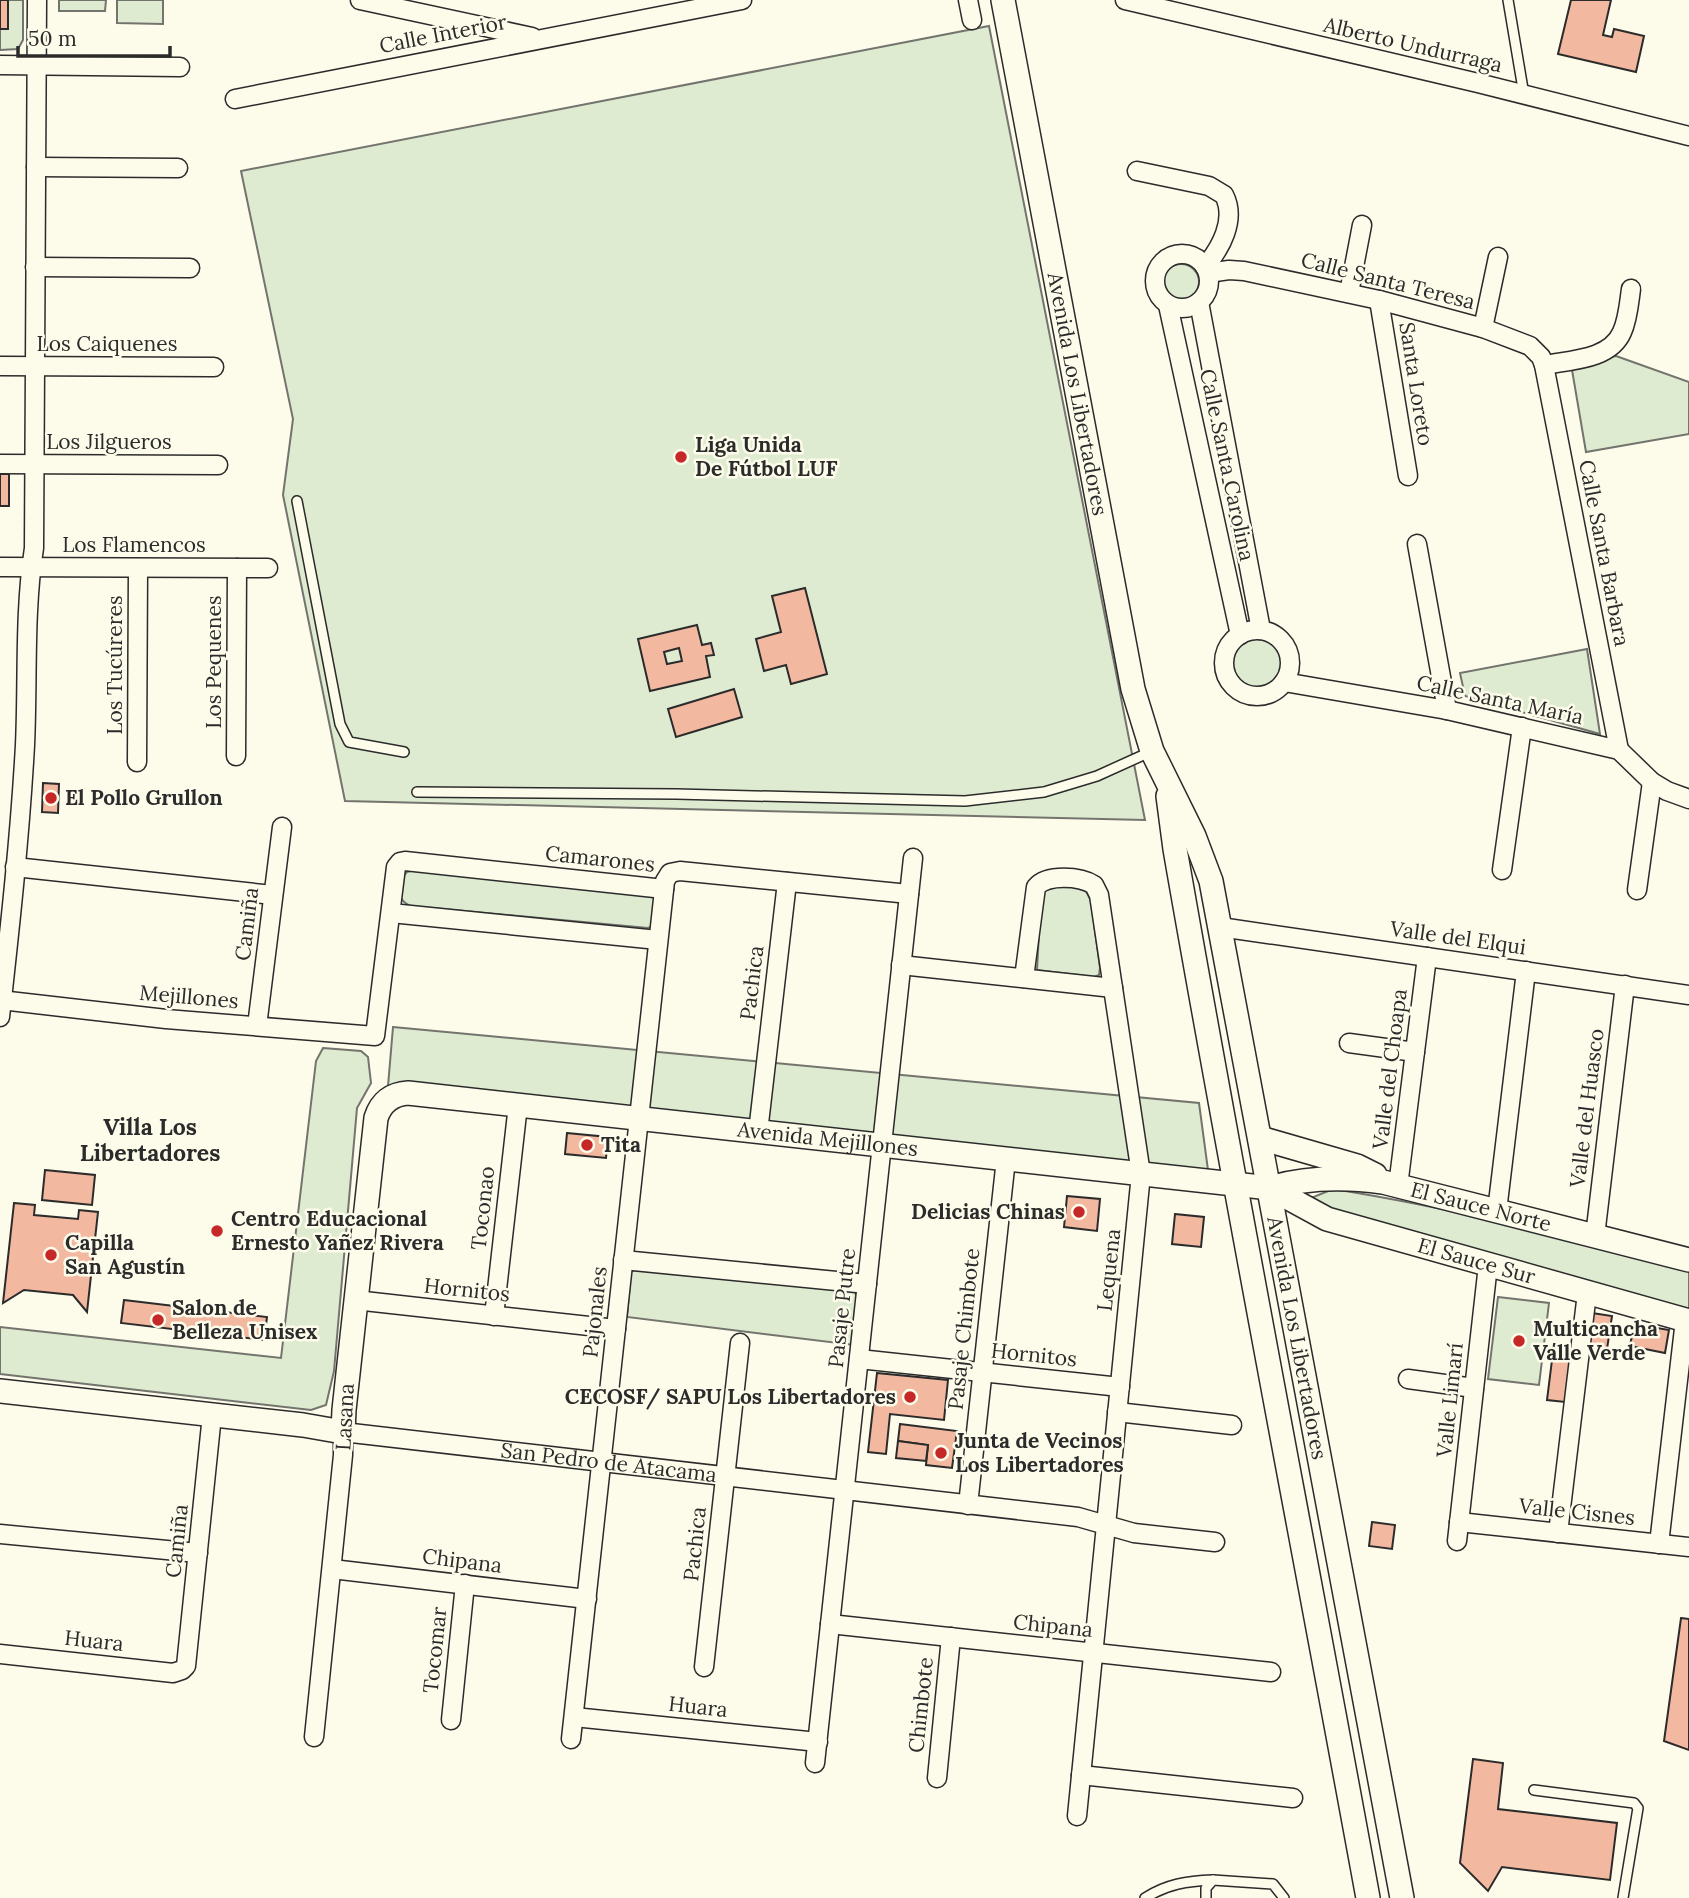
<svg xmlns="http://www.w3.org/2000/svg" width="1689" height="1898" font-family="Lora,serif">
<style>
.green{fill:#deebd1;stroke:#74746e;stroke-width:2}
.building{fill:#f2b8a0;stroke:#2b2b2b;stroke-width:2;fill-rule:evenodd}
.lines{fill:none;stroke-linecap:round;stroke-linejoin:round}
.service-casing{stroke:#2b2b2b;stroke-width:12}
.minor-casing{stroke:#2b2b2b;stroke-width:21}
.tertiary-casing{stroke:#2b2b2b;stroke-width:26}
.service{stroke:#fdfbea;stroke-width:9}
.minor{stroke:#fdfbea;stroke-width:18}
.tertiary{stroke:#fdfbea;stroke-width:23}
.poi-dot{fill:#c62828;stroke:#fdfbea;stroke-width:2.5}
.labels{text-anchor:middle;stroke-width:5;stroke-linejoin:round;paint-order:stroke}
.street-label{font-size:21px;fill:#2b2b2b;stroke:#fdfbea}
.poi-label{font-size:21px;font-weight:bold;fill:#2b2b2b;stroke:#fdfbea;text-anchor:start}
.neighbourhood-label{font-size:23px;font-weight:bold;fill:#2b2b2b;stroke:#fdfbea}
</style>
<rect width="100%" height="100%" fill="#fdfbea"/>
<g class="green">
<path d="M0,0H23V40L18,49L0,50Z"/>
<path d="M59,0H106L105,11H59Z"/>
<path d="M117,0H163V24L117,23Z"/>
<path d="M989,26L1145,820L345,801L283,495L293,419L241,171Z"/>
<circle cx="1181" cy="282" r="18"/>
<path d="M1616,356L1689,382V434L1586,452L1571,364Z"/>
<circle cx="1257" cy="663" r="27"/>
<path d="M1587,649L1600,734L1465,696L1460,673Z"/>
<path d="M421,868L653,894L657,898L655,925L648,928L410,906C399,900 398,894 398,882L407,872Z"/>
<path d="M1048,887H1077L1086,891L1091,901L1100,968L1099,975L1094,977L1037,970L1041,896L1044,888Z"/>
<path d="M393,1027L1199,1103L1208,1170L388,1086Z"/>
<path d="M323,1048L361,1051L368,1057L371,1083L357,1108L334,1371L326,1405L311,1410L0,1374V1327L281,1358L316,1061Z"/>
<path d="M1333,1189C1453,1208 1572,1238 1689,1270V1315L1330,1215L1311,1198Z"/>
<path d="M638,1268L853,1289L858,1298L854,1345L627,1317L631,1272Z"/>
<path d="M1498,1297L1549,1303L1539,1385L1488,1379Z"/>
</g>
<g class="building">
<rect x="0" y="0" width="8" height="29"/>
<path d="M1571,0H1611L1603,35L1612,37L1614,29L1644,36L1636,72L1558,54Z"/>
<rect x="0" y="474" width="9" height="32"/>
<path d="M805,588L827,674L791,684L786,665L764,671L756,639L781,632L772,596Z"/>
<path d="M697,625L702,645L711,643L714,655L706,656L710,677L650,691L638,639ZM679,648L682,661L667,664L664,652Z"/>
<path d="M734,689L742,717L676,737L668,709Z"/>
<path d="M43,783L59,784L58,813L42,812Z"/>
<path d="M567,1133L608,1137L606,1158L565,1154Z"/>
<path d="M45,1170L95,1175L92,1205L42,1200Z"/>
<path d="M1067,1196L1100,1199L1097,1231L1064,1227Z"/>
<path d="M14,1203L35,1205L34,1215L78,1219L79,1210L98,1212L87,1312L73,1295L24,1290L3,1303Z"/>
<path d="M1175,1214L1204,1217L1201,1247L1172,1244Z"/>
<path d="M124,1300L267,1317L264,1340L121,1323Z"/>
<path d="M1592,1313L1612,1316L1607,1349L1587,1346Z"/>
<path d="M1634,1324L1669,1330L1665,1353L1630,1346Z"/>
<path d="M1554,1344L1572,1346L1565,1402L1547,1400Z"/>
<path d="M877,1373L948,1380L944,1420L890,1414L886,1454L868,1452Z"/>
<path d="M900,1424L957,1431L952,1468L926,1465L928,1445L898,1441Z"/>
<path d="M898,1441L928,1445L926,1461L896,1458Z"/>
<path d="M1372,1522L1395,1525L1392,1549L1369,1546Z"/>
<path d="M1681,1618L1689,1619V1750L1664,1741Z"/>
<path d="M1473,1759L1503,1763L1498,1809L1617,1823L1610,1880L1502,1867L1488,1891L1460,1863Z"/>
</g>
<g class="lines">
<g class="service-casing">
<g id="service">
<path d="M1508,0L1524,95"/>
<path d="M297,501L340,724L349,742L404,752"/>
<path d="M417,792L676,794L965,801L1044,792L1097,776L1150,752"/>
<path d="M1534,1790L1634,1803L1638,1808L1623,1898"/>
<path d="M1145,1898C1167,1884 1187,1881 1213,1880"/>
<path d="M1206,1898V1888L1213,1880L1273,1884L1284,1898"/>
</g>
</g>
<g class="minor-casing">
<g id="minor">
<path d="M360,0L532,37"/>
<path d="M968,0L972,20"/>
<path d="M1125,0L1478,83L1689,136"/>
<path d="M0,65L180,67"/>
<path d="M235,99L742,0"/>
<path d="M36,167L178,168"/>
<path d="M1137,171L1209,186L1224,195C1237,220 1220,249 1205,267"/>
<circle cx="1182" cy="281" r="27"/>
<path d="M35,267L190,268"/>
<path d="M1208,273L1229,270L1244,271L1379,300L1483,328L1530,346L1541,357L1544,365L1619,750"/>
<path d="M1349,293L1362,225"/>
<path d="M1379,300L1408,476"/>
<path d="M1199,302L1261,630"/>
<path d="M1168,305L1240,635"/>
<path d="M1483,328L1498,257"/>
<path d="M1544,365C1570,360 1610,360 1622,332C1628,319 1629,303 1631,289"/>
<path d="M0,366L214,367"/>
<path d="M0,464L218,465"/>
<path d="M1417,544L1447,710"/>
<path d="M0,567L268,568"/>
<circle cx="1257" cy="663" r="33"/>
<path d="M1284,682L1447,710L1619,750L1652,782L1667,791L1689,799"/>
<path d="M236,756L237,568"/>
<path d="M137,762L138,568"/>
<path d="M15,867L273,895"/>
<path d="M1502,870L1522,727"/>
<path d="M1637,890L1652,782"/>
<path d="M391,913L658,940"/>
<path d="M1220,927L1689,995"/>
<path d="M901,965L1113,988"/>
<path d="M1024,978L1036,887C1047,874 1080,876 1094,885L1099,895L1141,1174L1077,1816"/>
<path d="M0,1000L166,1019L375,1036L396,867L400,862L405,861L664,889"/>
<path d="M0,1017C10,927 20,836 25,745C28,679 24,613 34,548L37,0"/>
<path d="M257,1026L282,827"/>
<path d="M1349,1043L1415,1052"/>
<path d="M758,1132L787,882"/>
<path d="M1398,1186L1427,957"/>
<path d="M1497,1211L1526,971"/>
<path d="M1595,1236L1625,985"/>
<path d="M623,1260L867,1284"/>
<path d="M355,1300L616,1329"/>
<path d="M494,1316L518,1105"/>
<path d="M859,1359L1120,1387"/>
<path d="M1408,1379L1474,1388"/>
<path d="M1117,1412L1232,1425"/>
<path d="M968,1505L1006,1159"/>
<path d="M1459,1522L1689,1547"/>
<path d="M1558,1533L1587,1293"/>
<path d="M0,1534L198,1553"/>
<path d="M1457,1541L1488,1265"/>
<path d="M1659,1544L1685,1320"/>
<path d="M332,1569L587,1599"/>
<path d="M830,1624L1271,1672"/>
<path d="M0,1654L173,1673L182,1670L186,1666L212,1415"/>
<path d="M704,1667L740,1343"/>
<path d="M574,1717L818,1742"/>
<path d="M451,1720L465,1584"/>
<path id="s1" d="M314,1737L343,1455V1432L1078,1517L1134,1533L1215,1542"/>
<path d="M571,1739L665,881L670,873L680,871L909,894"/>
<path d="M815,1763L913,858"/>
<path d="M1081,1775L1293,1798"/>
<path d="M937,1778L951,1637"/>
</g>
</g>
<g class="tertiary-casing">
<g id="tertiary">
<path id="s2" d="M1003,0L1133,689L1152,751L1194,836L1211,881L1402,1898"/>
<path d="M1168,796L1175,849C1236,1200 1304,1548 1368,1898"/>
<path d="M1260,1138L1357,1166L1375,1175"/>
<path id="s3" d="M1270,1188C1306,1177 1346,1177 1383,1182L1689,1260"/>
<path id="s4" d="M0,1391L303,1425L343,1432L344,1410L376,1118C381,1102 392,1094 408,1093L1270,1188L1327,1219L1689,1321"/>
</g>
</g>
<use href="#service" class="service"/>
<use href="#minor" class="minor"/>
<use href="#tertiary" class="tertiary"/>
</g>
<g class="poi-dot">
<circle cx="681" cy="457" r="7"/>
<circle cx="51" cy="798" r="7"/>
<circle cx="587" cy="1145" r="7"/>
<circle cx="1079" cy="1212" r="7"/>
<circle cx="217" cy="1231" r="7"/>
<circle cx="51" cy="1255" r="7"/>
<circle cx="158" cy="1320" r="7"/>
<circle cx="1519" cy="1341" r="7"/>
<circle cx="910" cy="1397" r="7"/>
<circle cx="941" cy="1453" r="7"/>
</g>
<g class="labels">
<g class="street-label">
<text transform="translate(443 34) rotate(-11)" y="7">Calle Interior</text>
<text transform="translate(1413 45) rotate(13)" y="7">Alberto Undurraga</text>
<text transform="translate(1388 281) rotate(14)" y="7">Calle Santa Teresa</text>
<text x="107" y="351">Los Caiquenes</text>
<text transform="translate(1416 384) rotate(81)" y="7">Santa Loreto</text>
<text dy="7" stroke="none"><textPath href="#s2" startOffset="401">Avenida Los Libertadores</textPath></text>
<text x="109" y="449">Los Jilgueros</text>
<text transform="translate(1227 465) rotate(78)" y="7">Calle Santa Carolina</text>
<text x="134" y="552">Los Flamencos</text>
<text transform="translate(1604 553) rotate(79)" y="7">Calle Santa Barbara</text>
<text transform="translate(214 662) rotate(-90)" y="7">Los Pequenes</text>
<text transform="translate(115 665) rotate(-90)" y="7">Los Tucúreres</text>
<text transform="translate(1500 700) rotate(12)" y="7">Calle Santa María</text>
<text transform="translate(600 859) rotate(6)" y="7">Camarones</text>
<text transform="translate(247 924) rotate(-83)" y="7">Camiña</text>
<text transform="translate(1458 938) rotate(8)" y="7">Valle del Elqui</text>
<text transform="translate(752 983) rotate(-83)" y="7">Pachica</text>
<text transform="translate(189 997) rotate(5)" y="7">Mejillones</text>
<text transform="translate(1390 1069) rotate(-83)" y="7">Valle del Choapa</text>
<text transform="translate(1587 1108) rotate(-83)" y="7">Valle del Huasco</text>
<text dy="7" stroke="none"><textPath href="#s4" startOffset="1127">Avenida Mejillones</textPath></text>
<text dy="7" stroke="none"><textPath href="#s3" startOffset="215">El Sauce Norte</textPath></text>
<text transform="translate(483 1208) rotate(-84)" y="7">Toconao</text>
<text dy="7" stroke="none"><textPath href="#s4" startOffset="1792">El Sauce Sur</textPath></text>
<text transform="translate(1109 1270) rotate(-84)" y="7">Lequena</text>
<text transform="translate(467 1290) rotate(6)" y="7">Hornitos</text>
<text transform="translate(842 1308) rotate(-84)" y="7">Pasaje Putre</text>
<text transform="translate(595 1312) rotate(-84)" y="7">Pajonales</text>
<text transform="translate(964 1329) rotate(-84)" y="7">Pasaje Chimbote</text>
<text dy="7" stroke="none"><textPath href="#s2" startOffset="1374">Avenida Los Libertadores</textPath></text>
<text transform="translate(1034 1355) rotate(6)" y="7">Hornitos</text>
<text transform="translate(1450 1400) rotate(-84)" y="7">Valle Limarí</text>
<text transform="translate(345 1417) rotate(-87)" y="7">Lasana</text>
<text dy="7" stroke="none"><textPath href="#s1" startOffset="574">San Pedro de Atacama</textPath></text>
<text transform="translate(1577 1512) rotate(6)" y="7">Valle Cisnes</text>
<text transform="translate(177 1541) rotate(-84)" y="7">Camiña</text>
<text transform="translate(695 1544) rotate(-84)" y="7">Pachica</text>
<text transform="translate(462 1561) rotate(7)" y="7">Chipana</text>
<text transform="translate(1053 1626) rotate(6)" y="7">Chipana</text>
<text transform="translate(94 1641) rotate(6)" y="7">Huara</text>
<text transform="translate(435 1650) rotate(-84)" y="7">Tocomar</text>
<text transform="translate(921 1705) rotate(-84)" y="7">Chimbote</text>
<text transform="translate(698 1707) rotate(6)" y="7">Huara</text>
</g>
<g class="poi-label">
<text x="695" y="452">Liga Unida<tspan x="695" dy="24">De Fútbol LUF</tspan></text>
<text x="65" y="805">El Pollo Grullon</text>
<text x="601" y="1152">Tita</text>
<text x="1065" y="1219" text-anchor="end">Delicias Chinas</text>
<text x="231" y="1226">Centro Educacional<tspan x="231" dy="24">Ernesto Yañez Rivera</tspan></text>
<text x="65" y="1250">Capilla<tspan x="65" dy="24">San Agustín</tspan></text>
<text x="172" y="1315">Salon de<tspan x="172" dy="24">Belleza Unisex</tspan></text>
<text x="1533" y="1336">Multicancha<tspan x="1533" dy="24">Valle Verde</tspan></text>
<text x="896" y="1404" text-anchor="end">CECOSF/ SAPU Los Libertadores</text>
<text x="955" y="1448">Junta de Vecinos<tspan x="955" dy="24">Los Libertadores</tspan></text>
</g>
<g class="neighbourhood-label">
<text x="150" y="1135">Villa Los<tspan x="150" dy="26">Libertadores</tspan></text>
</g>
</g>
<path d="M18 46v10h152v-10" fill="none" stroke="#2b2b2b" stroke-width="3.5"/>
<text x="28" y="46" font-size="21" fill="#2b2b2b" stroke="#fdfbea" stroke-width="5" paint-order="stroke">50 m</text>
</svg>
